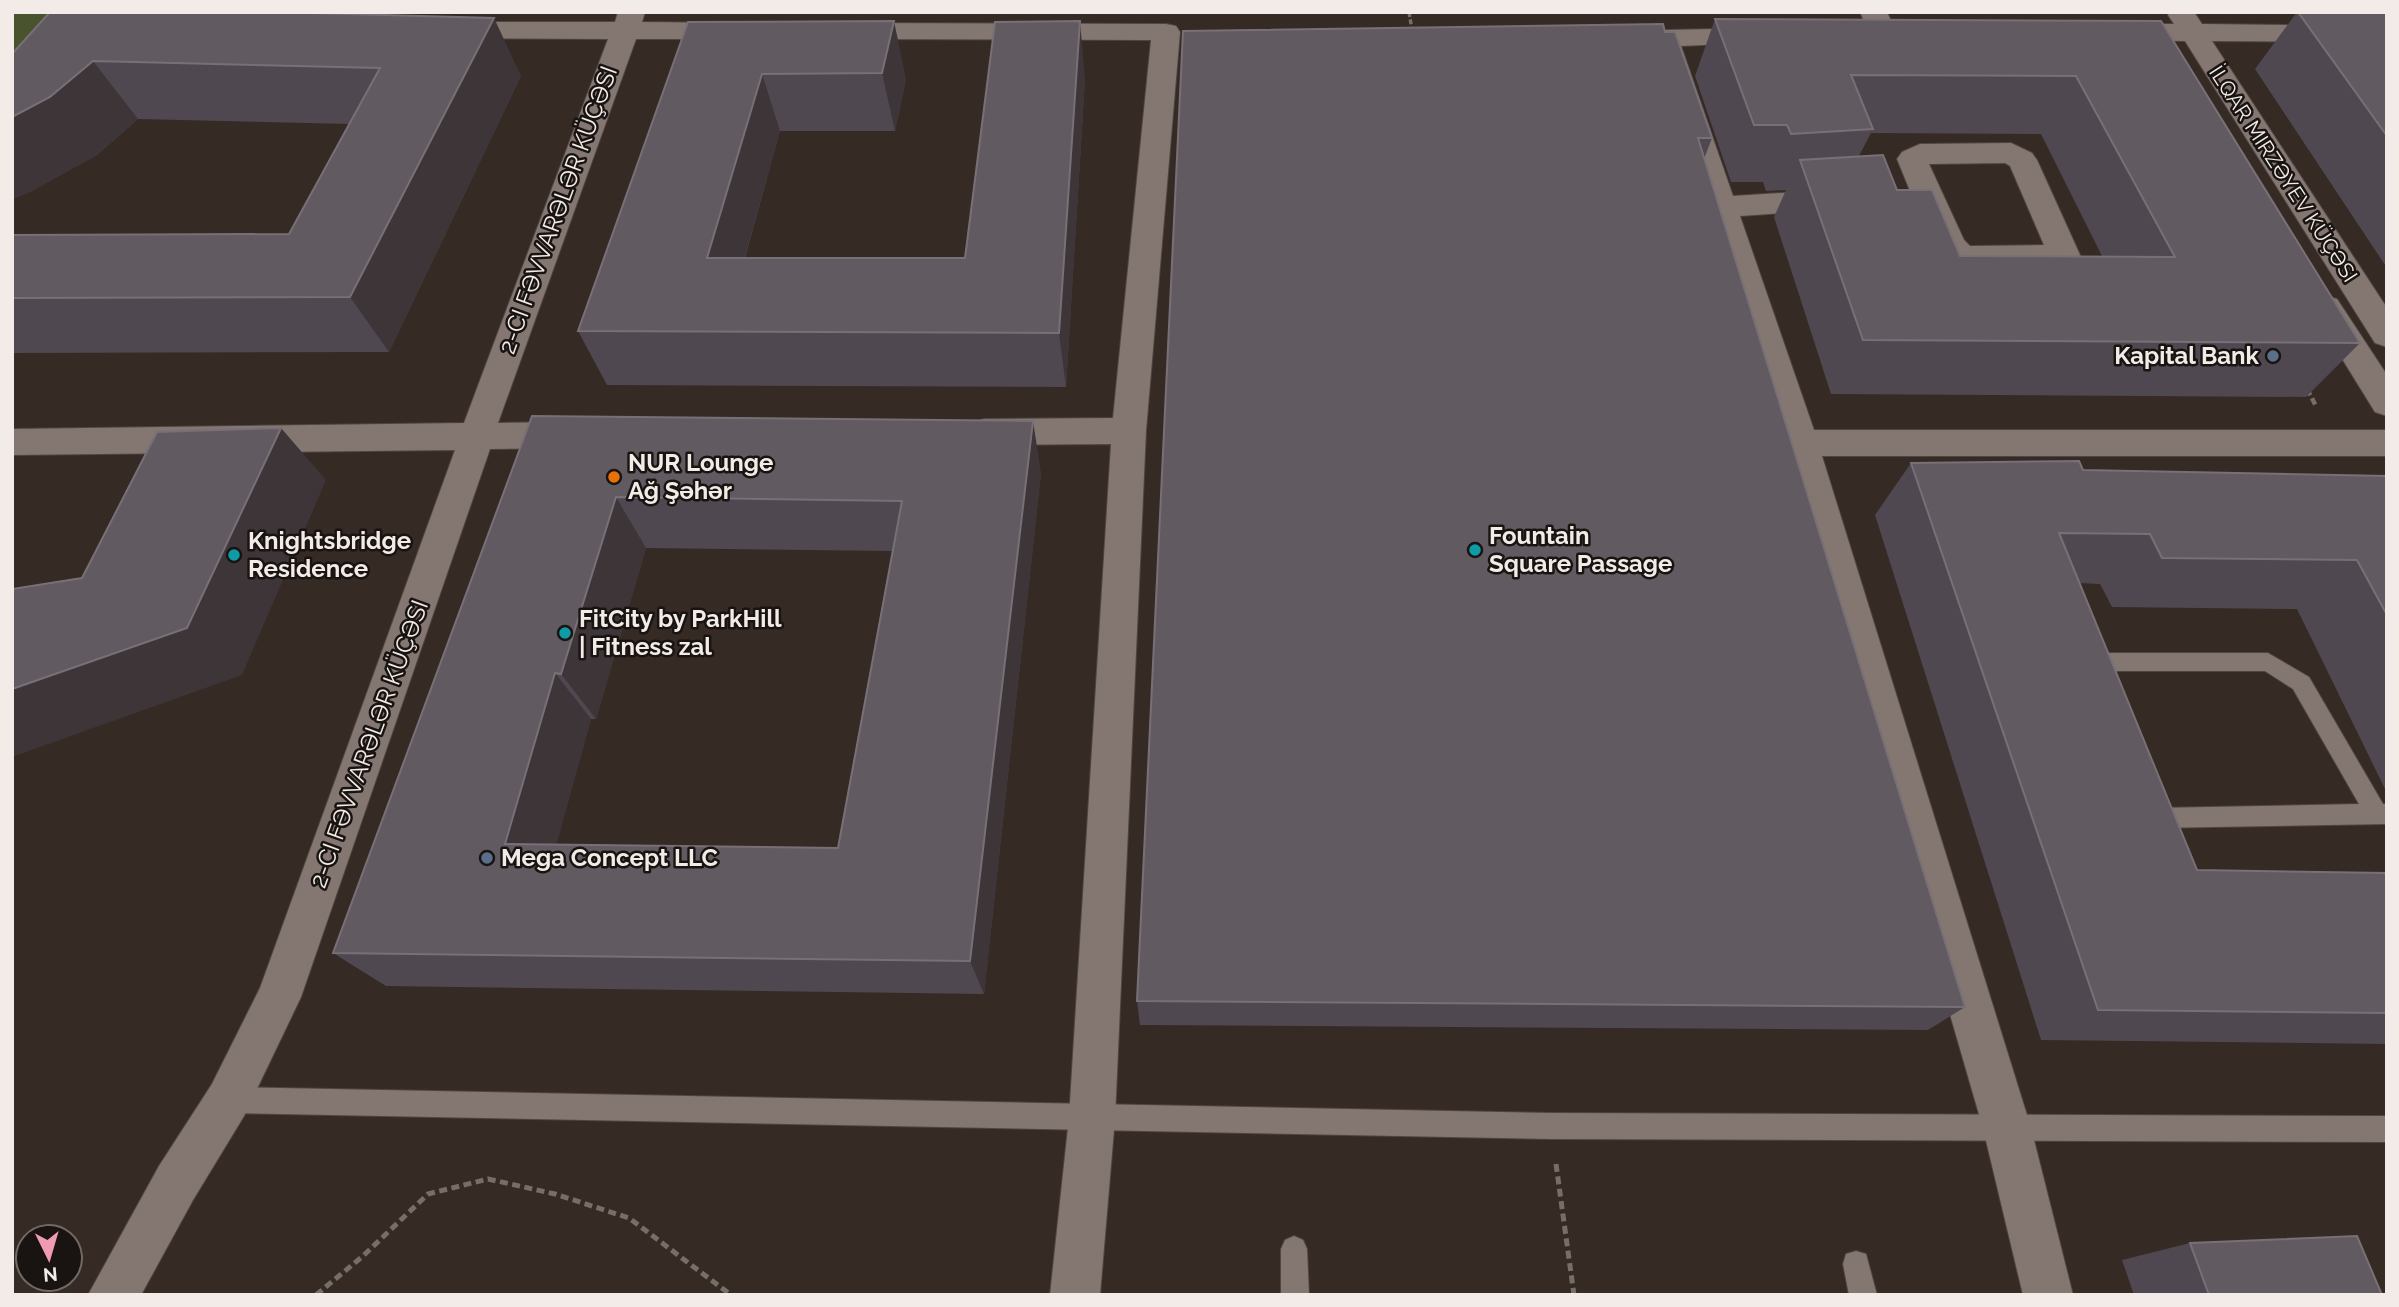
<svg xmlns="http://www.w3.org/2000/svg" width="2399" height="1307" font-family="Raleway,sans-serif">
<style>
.green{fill:#49532d}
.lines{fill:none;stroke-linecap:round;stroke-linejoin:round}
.lane-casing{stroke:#4f4641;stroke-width:2}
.street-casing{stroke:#4f4641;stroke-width:2}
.path-far2{stroke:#776e68;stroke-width:3.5;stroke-dasharray:5 2.5;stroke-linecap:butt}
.path-far1{stroke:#776e68;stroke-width:4.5;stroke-dasharray:7 3.5;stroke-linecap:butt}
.path{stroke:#776e68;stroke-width:5;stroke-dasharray:8 4.5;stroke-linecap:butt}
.lane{fill:#847771;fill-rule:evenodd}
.street{fill:#847771;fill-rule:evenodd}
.wall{fill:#4f4850;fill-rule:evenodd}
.shaded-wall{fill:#3d3538}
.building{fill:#615a61;stroke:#787076;stroke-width:2;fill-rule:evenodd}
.service-dot{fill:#5c6f8a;stroke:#191411;stroke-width:2.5}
.food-dot{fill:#e8710a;stroke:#191411;stroke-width:2.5}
.culture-dot{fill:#0f9aa8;stroke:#191411;stroke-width:2.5}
.labels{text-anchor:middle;stroke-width:5;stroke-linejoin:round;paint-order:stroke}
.far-street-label{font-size:21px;fill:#f2ebe7;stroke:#191411}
.street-label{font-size:24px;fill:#f2ebe7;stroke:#191411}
.poi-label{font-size:24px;font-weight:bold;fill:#f2ebe7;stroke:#191411;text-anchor:start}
</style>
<rect width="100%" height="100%" fill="#352a24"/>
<path class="green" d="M12,12H54L12,61Z"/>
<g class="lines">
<g class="lane-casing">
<g id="lane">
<path d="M2100,653H2268L2309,677L2383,804H2387V824L2155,828L2147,825L2144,818L2147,811L2155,808L2359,804L2293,689L2265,671H2100L2093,668L2089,662L2093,656Z"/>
<path d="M228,1087L1551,1113L2387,1116V1142L1551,1139L228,1113L219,1109L215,1100L219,1091Z"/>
<path d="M1294,1236L1303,1240L1307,1249L1309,1295H1281V1249L1285,1240Z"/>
<path d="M1856,1251L1866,1254L1877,1295H1849L1843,1264L1846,1254Z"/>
</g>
</g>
<g class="street-casing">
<g id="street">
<path d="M618,12H645L642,22L736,23L746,25L750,31L746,37L736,39H636L498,423L577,422L589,426L594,435L589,444L577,448L490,449L301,997L244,1116L193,1200L141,1295H88L159,1166L212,1084L260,988L455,450L12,455V429L464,423L608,39L446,38L436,36L432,30L436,24L446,22H615Z"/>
<path d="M1860,12H1887L1897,35L1893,41L1883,43L1873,41Z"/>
<path d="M2170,12H2194L2202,24L2387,26V42L2212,41L2387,308V347L2375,343L2185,41L2116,40L2106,38L2102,32L2106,26L2116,24H2174L2168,15Z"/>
<path d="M845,23L1166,24L1176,26L1180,32L1146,431L1115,1118L1100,1295H1050L1069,1118L1111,444L984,445L972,441L967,432L972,423L984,419L1113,418L1151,40L845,39L835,37L831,31L835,25Z"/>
<path d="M1762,28L1772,30L1776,36L1772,42L1681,46L1733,196L1831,190L1842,193L1846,200L1842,207L1831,210L1740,216L1814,430H2387V456H1822L2031,1128L2073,1295H2023L1983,1128L1784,443L1651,38L1655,32L1665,30Z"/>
<path d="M2011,143L2032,153L2037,160L2080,255L2075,263L2064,266C2038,266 1966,276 1947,260C1930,246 1907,182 1897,159L1902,152L1920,144ZM2005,163L2010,166L2044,245L1970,246L1964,240L1929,164Z"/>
<path d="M2326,296L2337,299L2387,375V416L2375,412L2310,307L2315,299Z"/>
</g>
</g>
<path class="path-far2" d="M1409,12L1412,30"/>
<path class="path-far1" d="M2307,389L2316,406"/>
<g class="path">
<path d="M1556,1164L1574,1295"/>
<path d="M316,1295L363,1256L428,1194L488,1179L555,1194L629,1218L731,1295"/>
</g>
<use href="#lane" class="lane"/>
<use href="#street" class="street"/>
</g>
<g class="wall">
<path d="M50,12L521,76L389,352L12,353V235L289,234L350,124L138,119L97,155L30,192Z"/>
<path d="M2297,12H2387V268L2255,69Z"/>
<path d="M1715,19L2161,21L2360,343L2306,397L1831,394L1774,217L1786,190L1766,191L1763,182H1731L1695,76ZM1871,133L2041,134L2102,256H1960L1897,190L1859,156Z"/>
<path d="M688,22L906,79L895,131H780L745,258H965L1085,79L1066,387L607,385L578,331Z"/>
<path d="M1665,32L1712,138L1704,159L1965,1007L1928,1030L1140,1025L1137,1001Z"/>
<path d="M532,416L1041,473L984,994L386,986L333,953ZM646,548L892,551L838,848L556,845L591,719H596Z"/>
<path d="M1911,463L2083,470L2387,476V793L2297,609L2112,607L2100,584L2079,583L2197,870L2387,873V1044L2041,1040L1875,515Z"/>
<path d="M2190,1243L2382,1295H2134L2122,1260Z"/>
</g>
<g class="shaded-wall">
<path d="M494,18L521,76L389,352L350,297Z"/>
<path d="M894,21L906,79L895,131L882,73Z"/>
<path d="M1080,21L1085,79L1066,387L1059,333Z"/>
<path d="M93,61L138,119L97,155L30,192L12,200V117Z"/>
<path d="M762,74L780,131L729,313L707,258Z"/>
<path d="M1033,421L1041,473L984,994L970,961Z"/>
<path d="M281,428L326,480L242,675L12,757V689Z"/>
<path d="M616,497L646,548L596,719L561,674Z"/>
<path d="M555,673L591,719L546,883L505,844Z"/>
</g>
<g class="building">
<path d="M50,12H275L494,18L350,297L12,298V235L289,234L380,68L93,61L50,97L12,117V54Z"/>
<path d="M2298,12H2387V136Z"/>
<path d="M1715,19L2161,21L2360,343L1863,340L1800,160L1883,155L1897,190H1932L1960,256L2175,257L2076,76L1851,75L1873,129L1791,134L1787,125H1754Z"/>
<path d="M894,21L882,73L762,74L707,258H965L995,22L1080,21L1059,333L578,331L688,22Z"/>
<path d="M1663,24L1665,32H1675L1712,138H1698L1965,1007L1137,1001L1183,31Z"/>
<path d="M532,416L1033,421L970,961L333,953ZM616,497L902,501L838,848L505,844L555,673L561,674Z"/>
<path d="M281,428L187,628L12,689V589L82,578L157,432Z"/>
<path d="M2079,461L2083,470L2387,476V615L2357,560L2162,558L2150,534L2059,533L2197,870L2387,873V1013L2098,1010L1911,463Z"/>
<path d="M2357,1236L2382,1295H2209L2190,1243Z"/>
</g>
<g class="service-dot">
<circle cx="2273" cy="356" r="7"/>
<circle cx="487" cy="858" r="7"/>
</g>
<circle class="food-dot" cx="614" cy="477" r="7"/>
<g class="culture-dot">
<circle cx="1475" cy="550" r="7"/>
<circle cx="234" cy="555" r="7"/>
<circle cx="565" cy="633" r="7"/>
</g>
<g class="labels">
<g class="far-street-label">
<text transform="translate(2283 174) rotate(57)" y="7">İLQAR MIRZƏYEV KÜÇƏSI</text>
</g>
<g class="street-label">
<text transform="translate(558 210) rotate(-70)" y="8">2-CI FƏVVARƏLƏR KÜÇƏSI</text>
<text transform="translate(369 744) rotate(-70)" y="8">2-CI FƏVVARƏLƏR KÜÇƏSI</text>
</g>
<g class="poi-label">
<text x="2259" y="364" text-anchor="end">Kapital Bank</text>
<text x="628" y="471">NUR Lounge<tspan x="628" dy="28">Ağ Şəhər</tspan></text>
<text x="1489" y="544">Fountain<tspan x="1489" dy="28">Square Passage</tspan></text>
<text x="248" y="549">Knightsbridge<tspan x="248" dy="28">Residence</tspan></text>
<text x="579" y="627">FitCity by ParkHill<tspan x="579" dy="28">| Fitness zal</tspan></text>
<text x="501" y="866">Mega Concept LLC</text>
</g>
</g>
<rect width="2399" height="1307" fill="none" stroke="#f2ebe7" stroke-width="28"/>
<g transform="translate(49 1258) rotate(175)"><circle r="33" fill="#191411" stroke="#706a67" stroke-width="2"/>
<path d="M0-5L12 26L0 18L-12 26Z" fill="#f09ab5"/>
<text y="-10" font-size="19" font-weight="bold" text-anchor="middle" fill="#f2ebe7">N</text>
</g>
</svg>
